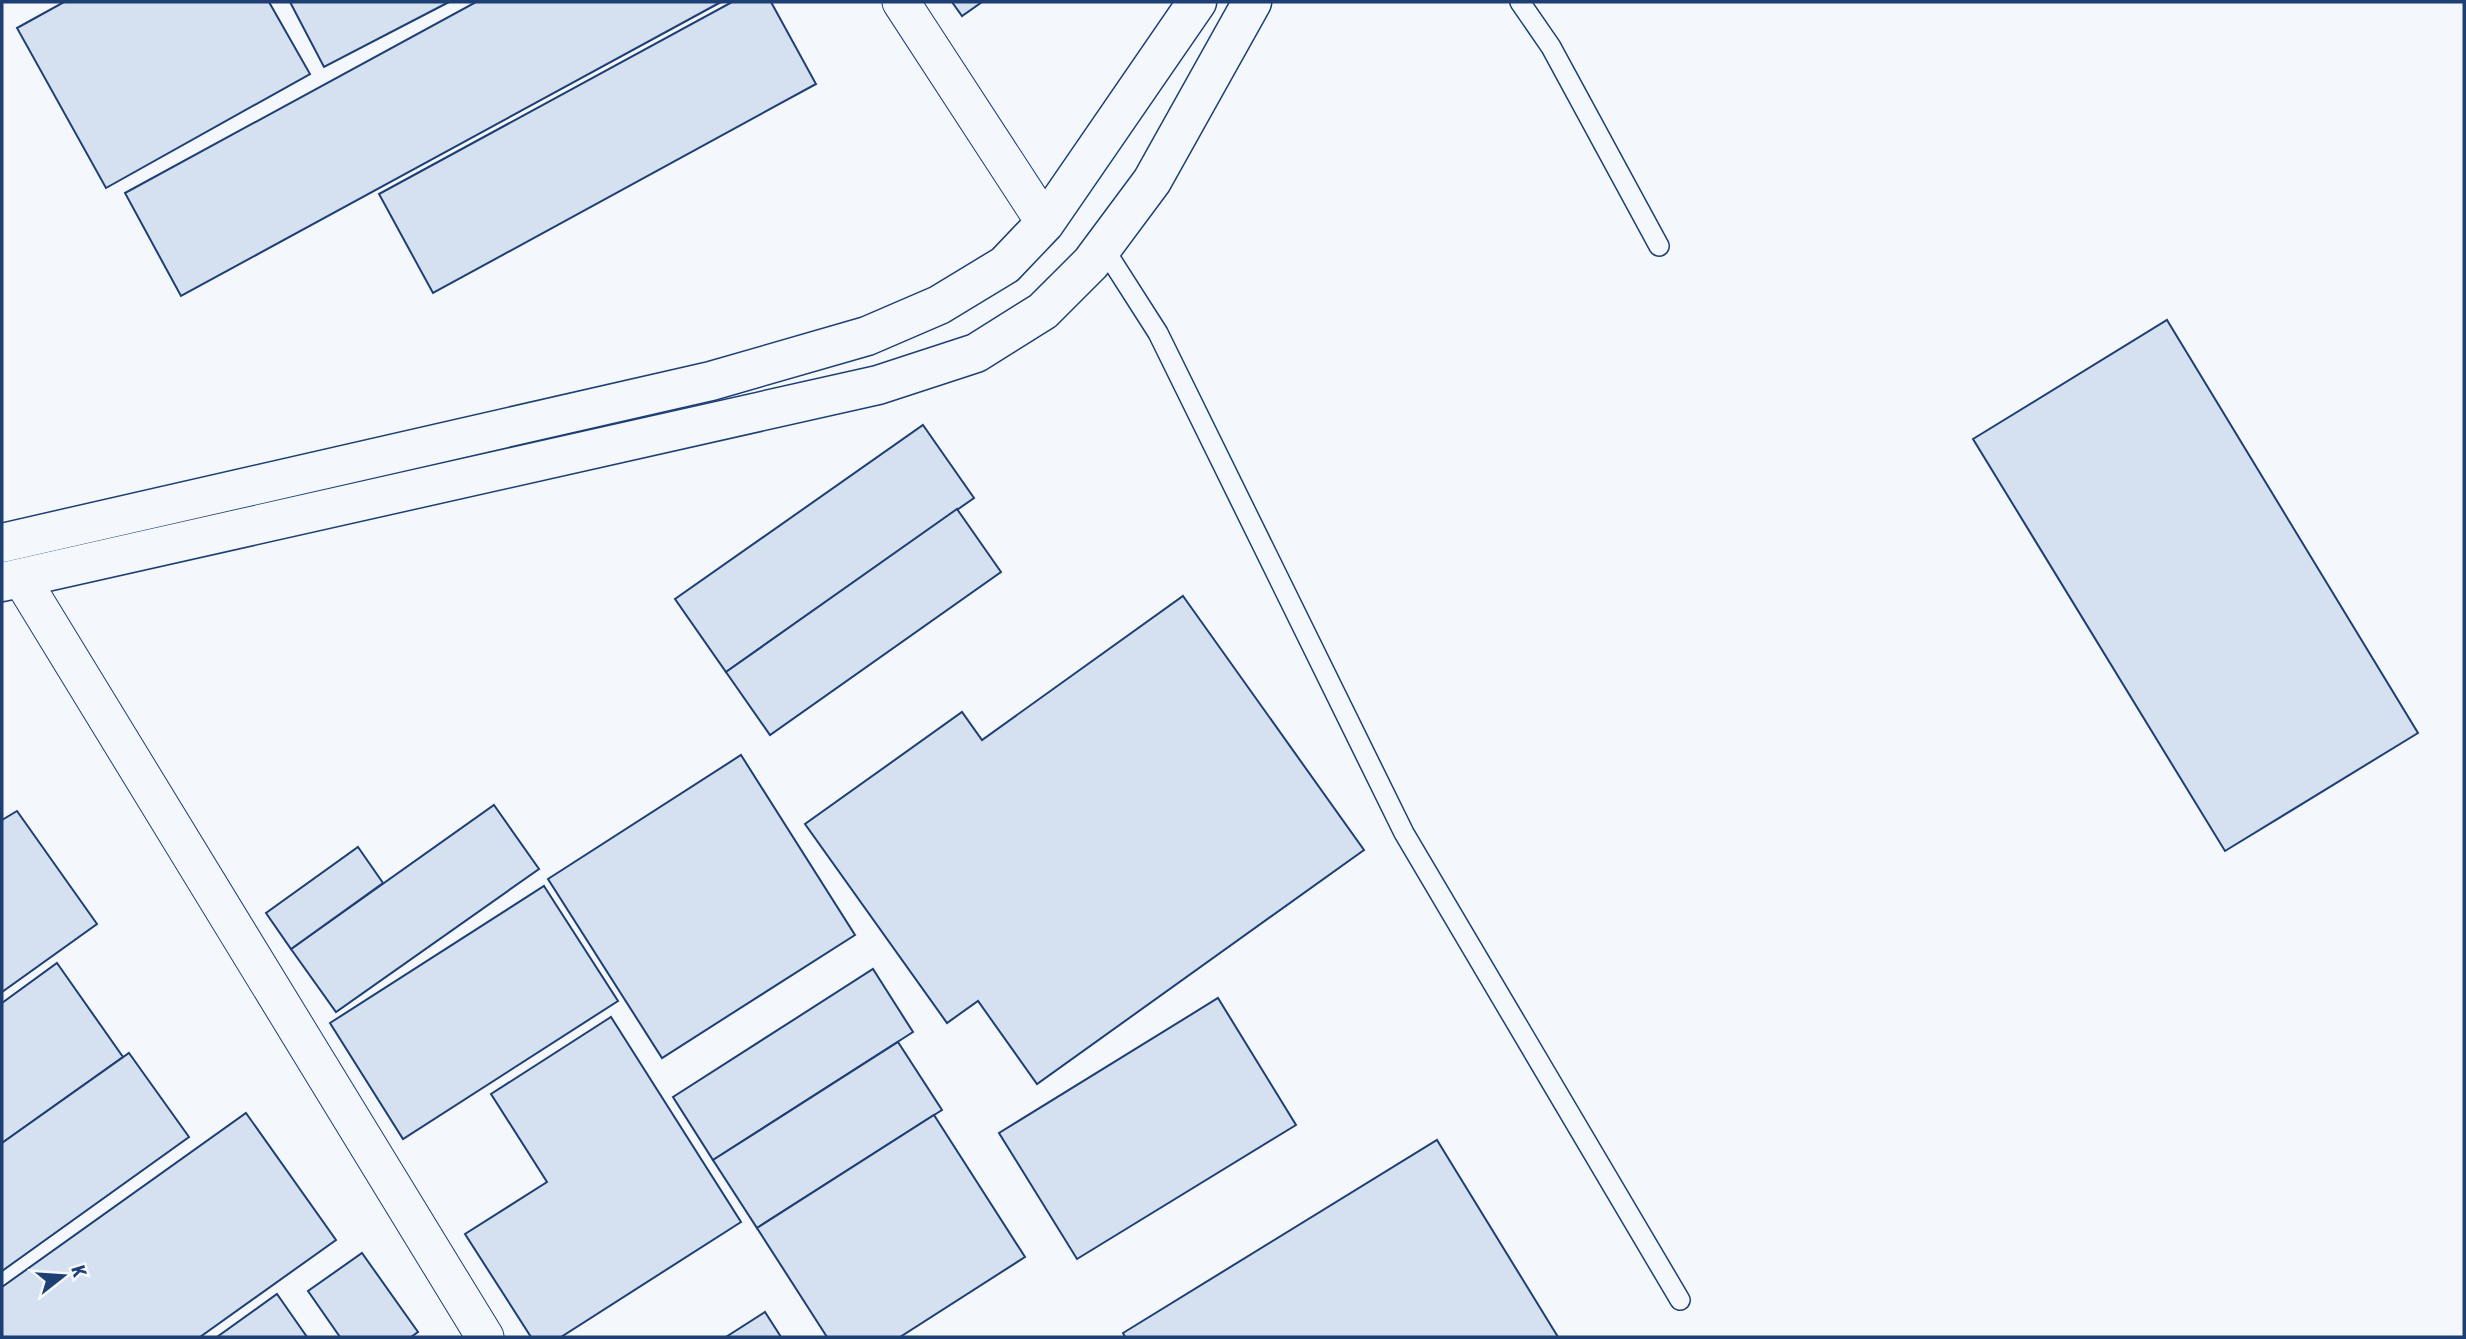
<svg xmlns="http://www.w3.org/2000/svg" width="2466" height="1339" font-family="'Roboto Condensed',sans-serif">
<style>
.building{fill:#d5e0f0;stroke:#1d3f73;stroke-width:2}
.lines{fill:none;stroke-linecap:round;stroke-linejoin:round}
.lane-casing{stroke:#1d3f73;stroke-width:22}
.street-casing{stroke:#1d3f73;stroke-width:39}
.secondary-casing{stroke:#1d3f73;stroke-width:41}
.lane{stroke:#f4f7fb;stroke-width:19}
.street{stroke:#f4f7fb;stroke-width:37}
.secondary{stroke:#f4f7fb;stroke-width:38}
</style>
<rect width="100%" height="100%" fill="#f4f7fb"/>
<g class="building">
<path d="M64,2H269L310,74L106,188L17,28Z"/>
<path d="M290,2H449L324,67Z"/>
<path d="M476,2H721L181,296L125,193Z"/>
<path d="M732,2H771L816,84L433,293L379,194Z"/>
<path d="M952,2H982L962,16Z"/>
<path d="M2167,320L2418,733L2225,851L1973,439Z"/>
<path d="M923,425L974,498L726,672L675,599Z"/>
<path d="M957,509L1001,572L770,735L726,672Z"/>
<path d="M1183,596L1364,850L1037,1084L978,1001L947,1023L805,824L962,712L982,740Z"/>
<path d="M741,755L855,935L662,1058L548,879Z"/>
<path d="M494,805L539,869L336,1012L291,949Z"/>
<path d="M17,811L97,924L2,992V820Z"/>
<path d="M358,847L383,883L291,949L266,913Z"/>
<path d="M544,886L618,1001L403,1139L330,1023Z"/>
<path d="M57,963L123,1057L2,1143V1003Z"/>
<path d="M873,969L913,1032L713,1160L673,1097Z"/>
<path d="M1218,998L1296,1125L1077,1259L999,1133Z"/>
<path d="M611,1017L741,1222L561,1337H531L465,1234L547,1182L491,1094Z"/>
<path d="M898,1042L942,1110L757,1228L713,1160Z"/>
<path d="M129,1053L189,1137L2,1271V1143Z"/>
<path d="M246,1113L336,1240L200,1337H2V1287Z"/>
<path d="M934,1115L1025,1257L900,1337H827L757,1228Z"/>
<path d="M1437,1140L1558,1337H1125L1123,1333Z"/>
<path d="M362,1253L418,1332L411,1337H340L308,1291Z"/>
<path d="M277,1294L307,1337H217Z"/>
<path d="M765,1312L781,1337H726Z"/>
</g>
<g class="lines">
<g class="lane-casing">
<g id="lane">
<path d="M1520,2L1551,47L1659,246"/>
<path d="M1103,247L1158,333L1404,833L1680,1300"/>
</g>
</g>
<g class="street-casing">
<g id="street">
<path d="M901,2L1045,223"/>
<path d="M21,578L485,1337"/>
</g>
</g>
<g class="secondary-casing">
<g id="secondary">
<path d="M2,543L711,381L867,336L939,305L1005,265L1045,223L1197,2"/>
<path d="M2,582L878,385L976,353L1043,311L1091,263L1152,181L1252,2"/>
</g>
</g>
<use href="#lane" class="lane"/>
<use href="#street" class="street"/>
<use href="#secondary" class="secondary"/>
</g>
<rect width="2466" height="1339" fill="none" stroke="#1d3f73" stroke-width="7"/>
<g transform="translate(63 1276) rotate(73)" stroke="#f4f7fb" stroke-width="5" paint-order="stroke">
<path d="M0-5L12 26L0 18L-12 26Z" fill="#1d3f73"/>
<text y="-10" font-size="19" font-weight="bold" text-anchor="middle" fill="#1d3f73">K</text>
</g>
</svg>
